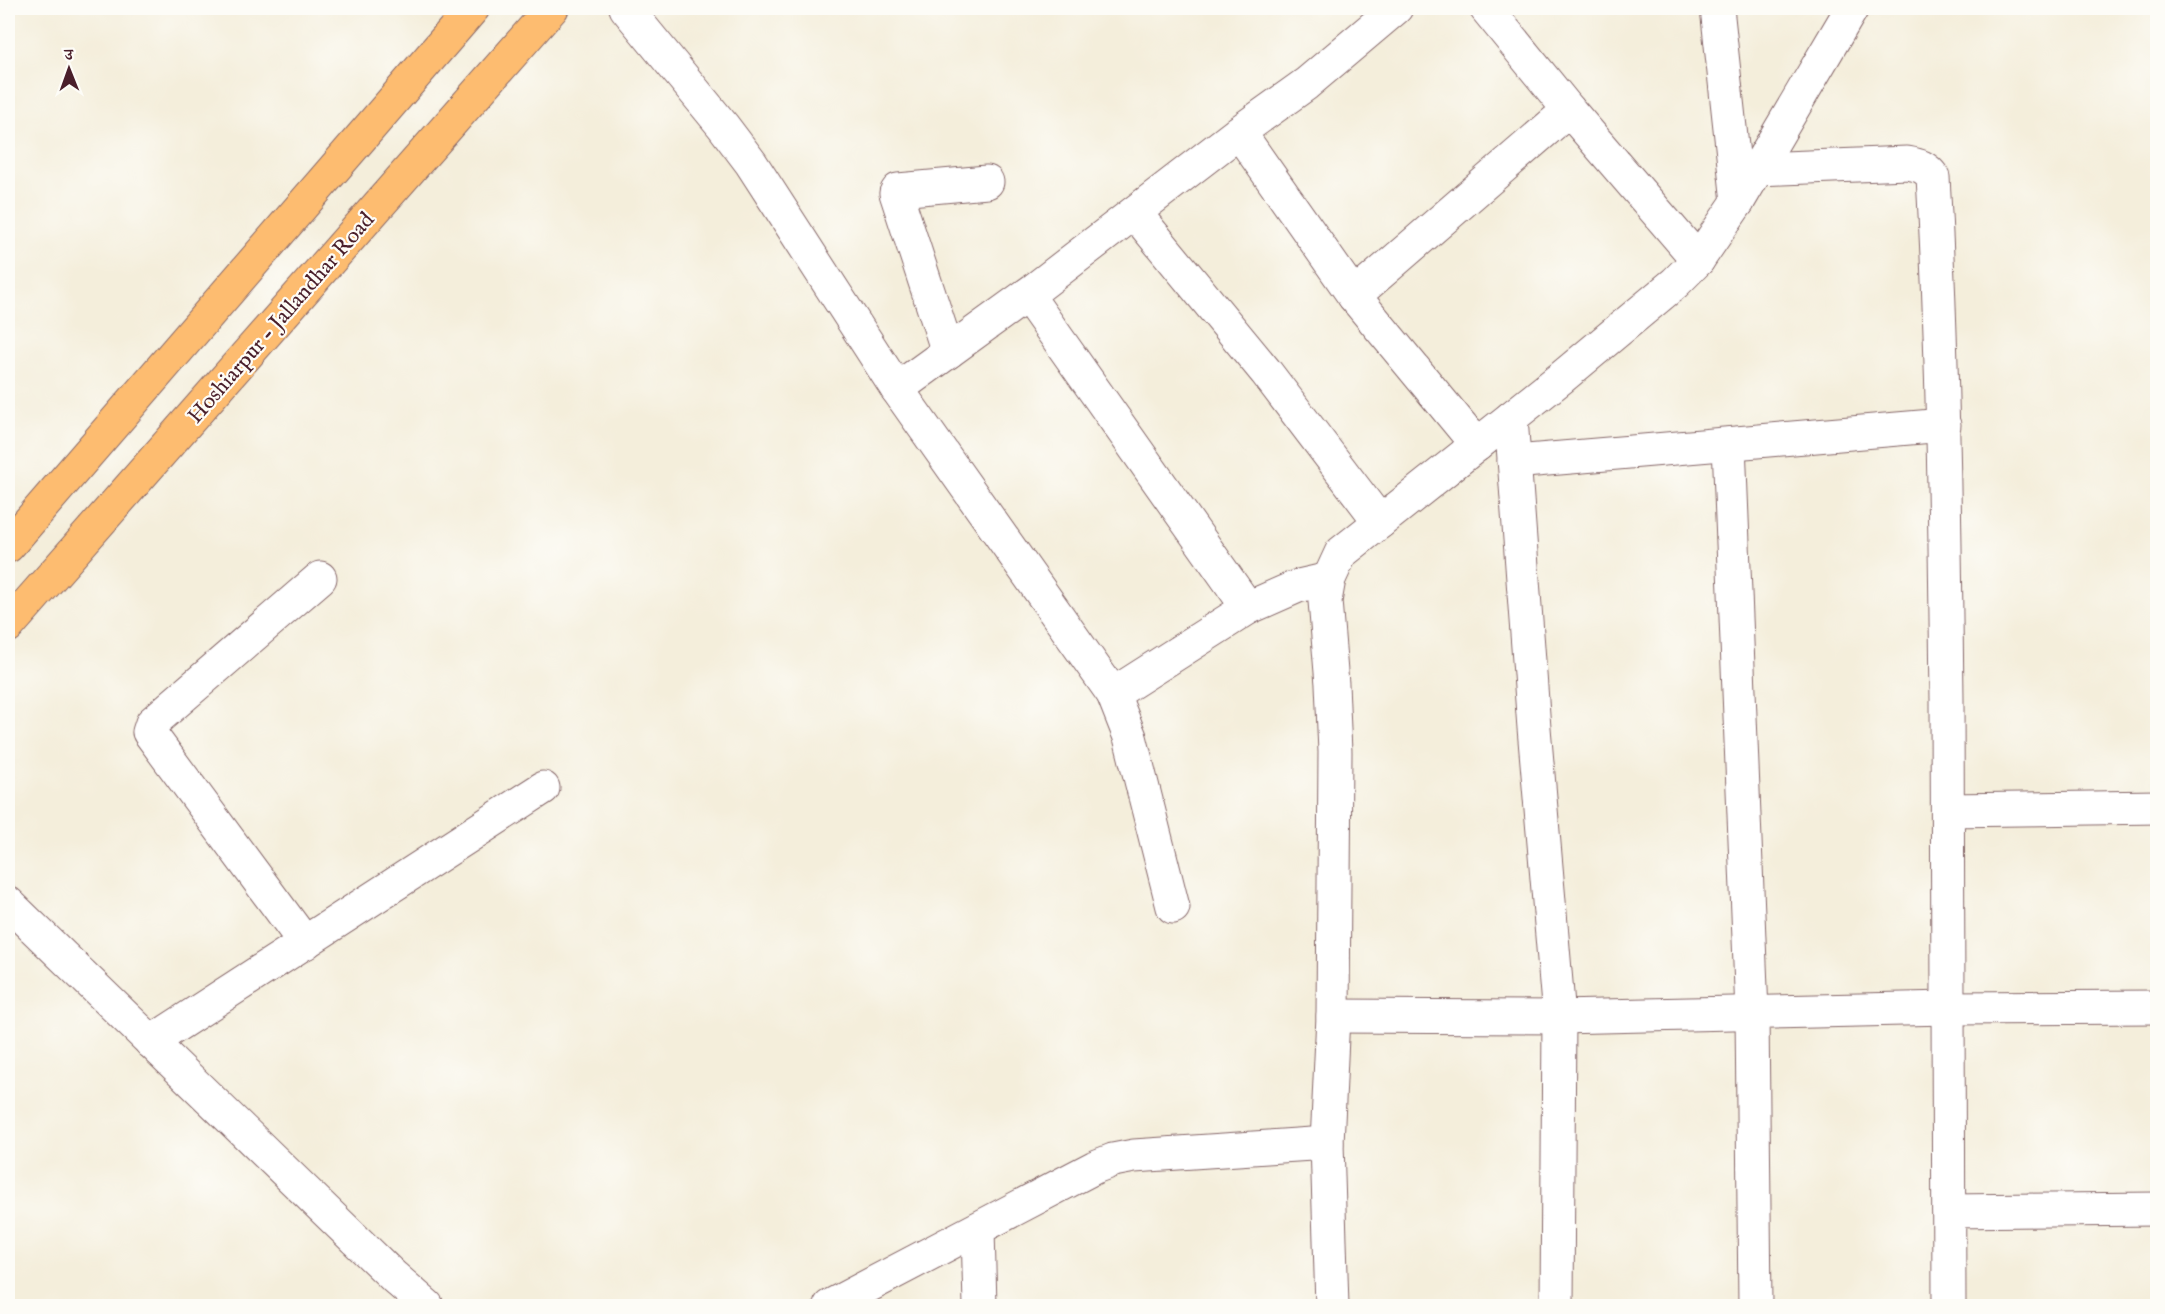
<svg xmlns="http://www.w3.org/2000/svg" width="2165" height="1314" font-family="'IM FELL English','Noto Serif Devanagari',serif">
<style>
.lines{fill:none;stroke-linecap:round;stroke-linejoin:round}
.minor-casing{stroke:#866769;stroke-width:35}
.tertiary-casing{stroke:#866769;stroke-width:35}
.trunk-casing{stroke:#866769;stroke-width:35}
.minor{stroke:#fff;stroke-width:33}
.tertiary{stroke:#fff;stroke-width:33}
.trunk{stroke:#fdbc6f;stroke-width:33}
.labels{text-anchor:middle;stroke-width:4.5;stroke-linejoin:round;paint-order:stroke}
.street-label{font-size:22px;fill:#4a1f2b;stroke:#fdfcf7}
</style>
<rect width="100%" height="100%" fill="#fdfcf7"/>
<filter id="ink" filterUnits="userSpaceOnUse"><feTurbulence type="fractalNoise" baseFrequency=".0167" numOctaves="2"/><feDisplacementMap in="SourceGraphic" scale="12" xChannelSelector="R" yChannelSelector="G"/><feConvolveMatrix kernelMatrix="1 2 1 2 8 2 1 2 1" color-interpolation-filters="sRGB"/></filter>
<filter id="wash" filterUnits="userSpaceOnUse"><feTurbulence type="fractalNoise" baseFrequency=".008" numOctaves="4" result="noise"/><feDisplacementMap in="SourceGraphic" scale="24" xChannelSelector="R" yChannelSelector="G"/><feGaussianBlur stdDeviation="1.35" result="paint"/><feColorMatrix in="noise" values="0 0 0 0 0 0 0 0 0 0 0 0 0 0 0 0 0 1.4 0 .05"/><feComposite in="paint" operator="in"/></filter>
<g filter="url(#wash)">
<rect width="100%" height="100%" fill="#f4eedb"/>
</g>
<g filter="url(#ink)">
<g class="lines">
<g class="minor-casing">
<g id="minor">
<path d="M626,8L723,126L751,163L897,389L1113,694L1130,737L1173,907"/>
<path d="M1486,8L1569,110L1698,260"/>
<path d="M1717,8L1738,202"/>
<path d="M1239,132L1354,296L1477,445"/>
<path d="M1758,169L1907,163C1919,165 1926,167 1933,177C1943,351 1945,525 1947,699C1948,902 1948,1104 1949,1306"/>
<path d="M1135,213L1266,372L1380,522"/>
<path d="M1027,295L1248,608"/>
<path d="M1354,296L1569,110"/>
<path d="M948,352L896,193L898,190L987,182"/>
<path d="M897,389L1035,289L1239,132L1306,84L1396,8"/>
<path d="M1511,418L1534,728L1559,1017L1557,1306"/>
<path d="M1729,444L1752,1013L1755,1306"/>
<path d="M1514,462L1944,425"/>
<path d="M1113,694L1248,608L1298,586L1329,579"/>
<path d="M1948,810L2158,807"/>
<path d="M8,903L394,1277L427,1306"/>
<path d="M305,943L149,732L152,723L320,578"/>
<path d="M1333,1016L1559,1017L1948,1008L2158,1007"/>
<path d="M151,1042L543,788"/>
<path d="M1949,1211L2158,1209"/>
<path d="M978,1229L980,1306"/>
<path d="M830,1306L1095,1167L1113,1160L1134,1156L1327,1143"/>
</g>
</g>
<g class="tertiary-casing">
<path id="tertiary" d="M1332,1306L1327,1143L1333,1016L1335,752L1332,684L1325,601L1329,579L1341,553L1561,378L1675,283L1698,260L1739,200L1852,8"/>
</g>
<g class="trunk-casing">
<g id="trunk">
<path d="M8,546L473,8"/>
<path d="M8,626L552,8"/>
</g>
</g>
<use href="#minor" class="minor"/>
<use href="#tertiary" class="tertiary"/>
<use href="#trunk" class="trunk"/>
</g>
</g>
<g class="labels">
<g class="street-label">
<text transform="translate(280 317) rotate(-49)" y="8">Hoshiarpur - Jallandhar Road</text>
</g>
</g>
<rect width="2165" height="1314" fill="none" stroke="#fdfcf7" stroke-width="30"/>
<g transform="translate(69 69) rotate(359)" stroke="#fdfcf7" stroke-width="4.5" paint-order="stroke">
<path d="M0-4.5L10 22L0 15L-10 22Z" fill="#4a1f2b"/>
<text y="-9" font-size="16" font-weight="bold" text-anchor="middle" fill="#4a1f2b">उ</text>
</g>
</svg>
